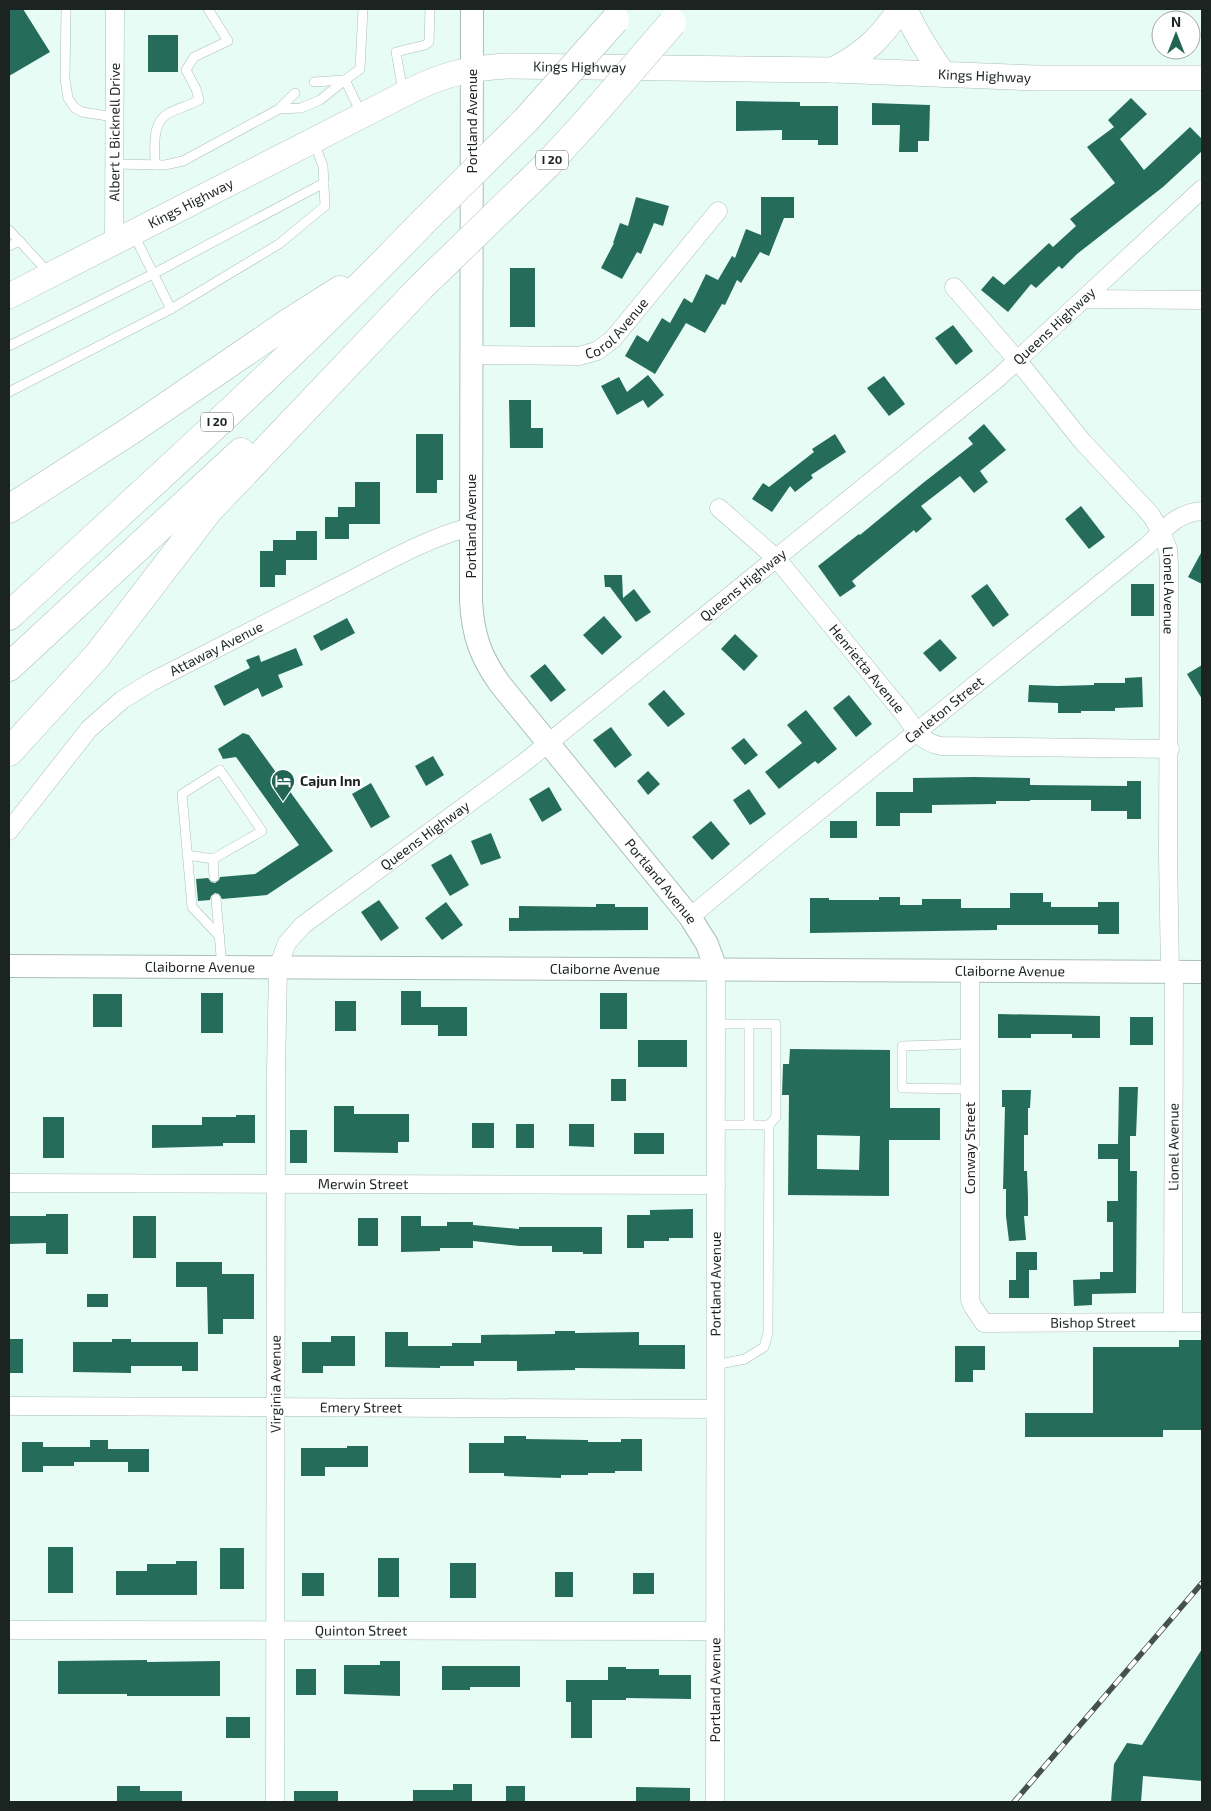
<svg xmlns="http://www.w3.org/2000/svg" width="1211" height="1811" font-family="'Exo 2',sans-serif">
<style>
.building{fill:#256d5a;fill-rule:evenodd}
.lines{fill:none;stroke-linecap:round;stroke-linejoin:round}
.service-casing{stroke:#aabfb8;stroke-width:10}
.minor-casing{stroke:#aabfb8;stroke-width:19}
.tertiary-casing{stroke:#aabfb8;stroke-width:24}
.secondary-casing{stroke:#aabfb8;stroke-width:26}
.motorway-casing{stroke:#aabfb8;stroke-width:29}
.service{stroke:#fff;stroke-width:9}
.minor{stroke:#fff;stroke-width:18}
.tertiary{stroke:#fff;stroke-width:22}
.secondary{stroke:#fff;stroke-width:25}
.motorway{stroke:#fff;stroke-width:28}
.rail-casing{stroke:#46504c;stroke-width:5.5}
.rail{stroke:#fff;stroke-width:4;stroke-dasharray:11;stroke-linecap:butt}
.motorway-bridge-casing{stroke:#aabfb8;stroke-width:29;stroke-linecap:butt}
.motorway-bridge{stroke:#fff;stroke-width:28}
.labels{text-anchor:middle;stroke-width:5;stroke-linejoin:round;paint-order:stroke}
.shield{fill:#fff;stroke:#606664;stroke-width:1}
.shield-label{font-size:12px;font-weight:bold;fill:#1c2421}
.street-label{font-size:14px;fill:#1c2421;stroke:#fff}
.poi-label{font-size:14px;font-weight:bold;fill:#1c2421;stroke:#fff;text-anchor:start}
</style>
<rect width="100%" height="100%" fill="#e7fcf5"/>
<g class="building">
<path d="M9,9H23L50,52L9,76Z"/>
<rect x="148" y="35" width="30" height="37"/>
<path d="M1131,98L1147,114L1120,139L1144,170L1190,127L1202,139V151L1163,187L1077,254L1062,269L1059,266L1036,288L1031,284L1008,312L981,290L993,276L1004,285L1049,243L1053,247L1076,226L1070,219L1115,183L1087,147L1114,127L1108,120Z"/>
<path d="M736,101L800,102V106H838V145H818V140H782V130L736,131Z"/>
<path d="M872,103L930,105L929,141H918V152H899L900,125H872Z"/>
<path d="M636,197L669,206L663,226L654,223L641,254L637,252L622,279L601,268L614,243H613L620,223L628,226Z"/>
<path d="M761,197H794V218H784L769,256L760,252L741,283L737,280L725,305L722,304L705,333L686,323L655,374L625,356L637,335L648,342L662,318L670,323L684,298L692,303L706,274L718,280L732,256L735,258L746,229L761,235Z"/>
<rect x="510" y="268" width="25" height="59"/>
<path d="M953,325L973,351L956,365L935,338Z"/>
<path d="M648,375L664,395L648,408L643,400L617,415L601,386L619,377L627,392Z"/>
<path d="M884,376L905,404L889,416L867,388Z"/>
<path d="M509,400H531V428H543V448H510Z"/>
<path d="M984,424L1006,450L980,471L988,482L974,493L960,476L921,506L932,519L916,533L914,530L852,581L856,586L840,597L818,566L859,534L860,535L923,483L973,444L968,438Z"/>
<path d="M416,434H443V480H437V493H416Z"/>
<path d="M835,434L846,452L811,475L813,478L795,492L790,486L772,512L752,499L763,483L769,487L814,452L812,449Z"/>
<path d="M355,482H380V524H349V539H325V517H338V507H355Z"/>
<path d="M1081,506L1105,537L1089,549L1065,519Z"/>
<path d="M296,531H317V560H286V575H275V587H260V551H273V540H296Z"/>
<path d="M1202,551V584L1188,577Z"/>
<path d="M604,575H622L623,598L634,589L651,612L636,622L610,587H605Z"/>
<path d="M987,584L1009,615L993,627L971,596Z"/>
<rect x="1131" y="584" width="23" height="32"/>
<path d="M604,616L622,637L602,655L583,635Z"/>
<path d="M347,618L355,633L321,651L313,636Z"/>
<path d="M735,634L758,656L744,671L721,649Z"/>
<path d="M940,639L957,658L940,672L923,653Z"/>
<path d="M296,648L303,665L278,675L283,687L262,697L258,688L224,706L214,686L250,668L246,660L259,655L261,662Z"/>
<path d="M545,664L566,690L551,702L530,676Z"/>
<path d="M1202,665V699L1187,674Z"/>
<path d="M1142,677L1143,707L1115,708V711H1081V713H1058V703L1028,702L1029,685L1058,686L1094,685V683H1125V678Z"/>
<path d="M664,690L685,714L668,727L648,704Z"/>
<path d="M849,695L872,724L856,737L833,708Z"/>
<path d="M806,710L837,749L818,764L815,761L779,789L765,772L802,743L787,725Z"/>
<path d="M611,727L632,755L615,768L593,740Z"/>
<path d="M243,733L249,735L333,851L267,895L222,899L219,894L215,893L211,896L210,900L198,901L196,879L208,878L211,882L215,883L219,880L220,877L255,874L299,845L236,757L223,759L218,749Z"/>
<path d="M744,738L758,755L745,765L731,748Z"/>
<path d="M433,756L444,775L426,786L415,766Z"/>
<path d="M648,771L660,784L648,795L637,781Z"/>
<path d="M974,777L1030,778V785L1127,786V781H1141V819H1127V811H1091V800H1030V801H996V804L932,805V813H900V826H876V792H913V778Z"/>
<path d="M371,783L390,817L371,828L352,794Z"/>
<path d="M549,787L562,810L542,822L529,799Z"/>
<path d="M749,789L766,814L750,825L733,800Z"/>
<path d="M711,821L730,844L712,860L692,837Z"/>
<rect x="830" y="821" width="27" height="17"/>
<path d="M491,833L501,858L481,865L471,841Z"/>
<path d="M451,854L469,885L450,896L431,865Z"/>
<path d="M1010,893H1043V902H1051V907H1098V902H1119V934H1098V925H997V930L810,933V898H829V900H879V897H900V905H922V899H961V908H1010Z"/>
<path d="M379,900L399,928L381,941L361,912Z"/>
<path d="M446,902L463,925L442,940L425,918Z"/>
<path d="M596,904H615V907H648V930L509,931V918H519V906L596,907Z"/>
<path d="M401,991H421V1007H467V1036H438V1025H401Z"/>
<rect x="201" y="993" width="22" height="40"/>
<rect x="600" y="993" width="27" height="36"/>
<rect x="93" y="994" width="29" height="33"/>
<rect x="335" y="1001" width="21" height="30"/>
<path d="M998,1014L1100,1016V1038H1072V1034H1031V1038H998Z"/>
<rect x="1130" y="1017" width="23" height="28"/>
<rect x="638" y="1040" width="49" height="27"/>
<path d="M790,1049L890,1050V1108H940V1140H889V1196L788,1195L789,1095H782L783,1064H789ZM817,1135L860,1136L859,1170L817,1169Z"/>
<rect x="611" y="1079" width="15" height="22"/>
<path d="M1119,1087H1138L1136,1136H1130V1171H1137L1136,1293L1092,1294V1305L1074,1306L1073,1280L1100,1279V1272H1113V1222H1107V1201H1118V1159H1098V1144H1118Z"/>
<path d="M1002,1090H1031L1030,1108H1028V1135H1024V1171H1027L1028,1197V1216H1024L1026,1240L1009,1241L1006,1216V1189H1003L1005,1107H1002Z"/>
<path d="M334,1106H354V1114H409V1142H398V1153L334,1152Z"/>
<path d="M236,1115H255V1143H223V1146L152,1148V1125H202V1117H236Z"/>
<rect x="43" y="1117" width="21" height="41"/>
<rect x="472" y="1123" width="22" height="25"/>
<rect x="516" y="1124" width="18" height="24"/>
<path d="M569,1124H594V1147L569,1146Z"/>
<rect x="290" y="1130" width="17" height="33"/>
<rect x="634" y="1133" width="30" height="21"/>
<path d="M693,1209V1238H669V1241H644V1248H627V1215H650V1210Z"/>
<path d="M46,1214H68V1254H46V1243L9,1244V1216H46Z"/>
<rect x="133" y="1216" width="23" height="42"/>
<path d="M401,1216H421V1226H447V1222H473V1225L519,1229V1227H602V1254H583V1252H552V1246H519L473,1241V1248H440V1251L401,1252Z"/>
<rect x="358" y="1218" width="20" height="28"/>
<path d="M1016,1252H1037V1270H1029V1298H1009V1280H1016Z"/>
<path d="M176,1262H222V1274H254V1319H223V1334H208L207,1287H176Z"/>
<rect x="87" y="1294" width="21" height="13"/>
<path d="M555,1331H575V1333L639,1332V1345H685V1369L575,1368V1370L517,1371V1361H474V1366H440V1368L385,1367V1332H408V1346H452V1343H481V1335L555,1334Z"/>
<path d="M331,1336H355V1366H323V1373H302V1342H331Z"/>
<rect x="9" y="1339" width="14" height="34"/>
<path d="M112,1339H131V1342H198V1371H182V1366H131V1373L73,1372V1342H112Z"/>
<path d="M1179,1340H1202V1430H1163V1437H1025V1413H1093V1347H1179Z"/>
<path d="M955,1346H985V1370H973V1382H955Z"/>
<path d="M504,1436H526V1439L588,1440V1442H621V1439H642V1471H615V1473H588V1475H561V1478L504,1476V1473H469V1443H504Z"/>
<path d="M90,1440H108V1449H149V1472H128V1462H74V1466H43V1472H22V1442H43V1447H90Z"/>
<path d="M347,1446H368V1467H325V1476H301V1448H347Z"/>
<rect x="48" y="1547" width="25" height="46"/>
<rect x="220" y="1548" width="24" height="41"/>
<rect x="378" y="1558" width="21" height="39"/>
<path d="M176,1561H197V1595H116V1571H147V1564H176Z"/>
<rect x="450" y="1563" width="26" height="35"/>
<rect x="555" y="1572" width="18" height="25"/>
<rect x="302" y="1573" width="22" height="23"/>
<rect x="633" y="1573" width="21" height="21"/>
<path d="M1202,1649V1781L1143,1776L1141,1802H1111L1114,1764L1127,1743L1142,1745Z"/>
<path d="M147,1660V1662L220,1661V1696H127V1694H58V1661Z"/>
<path d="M380,1661H400V1696L344,1694V1665H380Z"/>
<path d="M442,1666H520V1687H470V1690H442Z"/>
<path d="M608,1667H626V1669H659V1675H691V1699L626,1698V1700H592V1738H571V1702H566V1680H608Z"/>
<rect x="296" y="1669" width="20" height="26"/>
<rect x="226" y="1717" width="24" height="21"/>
<path d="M453,1784H472V1802H413V1790H453Z"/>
<path d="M117,1786H140V1791H182V1802H117Z"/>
<rect x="506" y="1786" width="19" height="16"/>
<path d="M636,1787L690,1788V1802H636Z"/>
<rect x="294" y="1791" width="44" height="11"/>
</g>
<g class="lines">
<g class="service-casing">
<g id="service">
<path d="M66,9L65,79L68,98L75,108L82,112L114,117"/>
<path d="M314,82L344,80"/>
<path d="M403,92L396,52L425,45L429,42L430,9"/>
<path d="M279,109L301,108L320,100L345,80"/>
<path d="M362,115L345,80L360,69L363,9"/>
<path d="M114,164L165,165L183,161L279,109L295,93"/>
<path d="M155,165C155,147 151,123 169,113C179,108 190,105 199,100L196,89L186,70L194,57L228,41L208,9"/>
<path d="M9,230L48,272"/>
<path d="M134,235L171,309L279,244L325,206L323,166L314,142"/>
<path d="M9,246L20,241"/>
<path d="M9,346L153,274L324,183"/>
<path d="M9,392L171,309"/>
<path d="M187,855L213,859"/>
<path d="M214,877L213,859L262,831L220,770L182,794L192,907L220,937"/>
<path d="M216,899L222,967"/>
<path d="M716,1024H749V1125"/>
<path d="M749,1024H776V1117L769,1125"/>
<path d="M969,1044L902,1046V1088L970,1089"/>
<path d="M715,1365L745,1359L764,1347L768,1333L769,1125H716"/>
</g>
</g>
<g class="minor-casing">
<g id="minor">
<path id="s1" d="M114,243L115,9"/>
<path id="s2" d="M954,287L1018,361L1082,441L1151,515L1161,532L1168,549L1169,566L1168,855L1170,972"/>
<path d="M1085,299L1202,300"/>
<path id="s3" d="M471,355L579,356L597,351L613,339L718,211"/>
<path id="s4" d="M719,508L777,559L904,714C916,730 921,742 941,746L1170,749"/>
<path id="s5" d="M9,831L89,729L122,700L151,682C216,649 280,616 345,583C382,564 431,536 471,527"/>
<path id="s6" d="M690,917L778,844L1147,546C1165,529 1176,513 1202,511"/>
<path id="s7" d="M970,970V1300L973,1307L984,1323L1202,1322"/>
<path id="s8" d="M9,1183L716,1185"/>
<path id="s9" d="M1173,1322L1174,972"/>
<path id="s10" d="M9,1406L715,1409"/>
<path id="s11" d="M9,1630L715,1631"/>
<path id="s12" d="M275,1802L276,1072L278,967L287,943L303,925L525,762L997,379L1202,189"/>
<path id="s13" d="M715,1802L716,969"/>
</g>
</g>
<g class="tertiary-casing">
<g id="tertiary">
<path id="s14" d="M472,9L471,601C473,635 480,656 500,684L690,917L707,944L716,969"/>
<path id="s15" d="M9,966L1202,972"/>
</g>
</g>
<g class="secondary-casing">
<g id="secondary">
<path d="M905,9C915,33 929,54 944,75"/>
<path d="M833,70C864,54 881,38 900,9"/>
<path id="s16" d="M9,296L412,90C444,74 471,68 507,66L833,70L1036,78H1202"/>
</g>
</g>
<g class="motorway-casing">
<g id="motorway">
<path d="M9,509L133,429L288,323L340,290"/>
<path d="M9,616C148,487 290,361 421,224"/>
<path d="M9,667L241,452"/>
<path d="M9,752L97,656L209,510L421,287"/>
</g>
</g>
<use href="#service" class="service"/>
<use href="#minor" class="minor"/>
<use href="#tertiary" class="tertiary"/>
<use href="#secondary" class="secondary"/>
<use href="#motorway" class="motorway"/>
<g class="rail-casing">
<path id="rail" d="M1014,1802L1202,1583"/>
</g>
<use href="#rail" class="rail"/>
<g class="motorway-bridge-casing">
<g id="motorway-bridge">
<path d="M421,224L526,120L615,20"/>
<path d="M421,287L547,165L589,119L672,23"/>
</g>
</g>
<use href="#motorway-bridge" class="motorway-bridge"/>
</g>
<defs>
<g id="hotel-pin" transform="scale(1.25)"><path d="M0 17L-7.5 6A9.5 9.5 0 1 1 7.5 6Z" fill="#236554" stroke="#fff"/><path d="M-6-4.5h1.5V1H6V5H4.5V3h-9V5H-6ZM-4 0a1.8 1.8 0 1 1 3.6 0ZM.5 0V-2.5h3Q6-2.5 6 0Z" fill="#fff"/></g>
</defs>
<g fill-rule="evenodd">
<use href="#hotel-pin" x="283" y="781"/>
</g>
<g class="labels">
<g class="shield">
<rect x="536" y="150.5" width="32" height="19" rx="4"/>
<rect x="201" y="412.5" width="32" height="19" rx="4"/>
</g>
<g class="shield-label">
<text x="552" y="164">I 20</text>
<text x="217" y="426">I 20</text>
</g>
<g class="street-label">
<text dy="5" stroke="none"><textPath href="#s16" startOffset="624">Kings Highway</textPath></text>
<text dy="5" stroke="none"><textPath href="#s16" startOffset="1029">Kings Highway</textPath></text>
<text transform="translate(472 121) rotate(-90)" y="5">Portland Avenue</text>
<text dy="5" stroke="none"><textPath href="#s1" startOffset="111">Albert L Bicknell Drive</textPath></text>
<text dy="5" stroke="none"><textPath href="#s16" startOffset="204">Kings Highway</textPath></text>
<text dy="5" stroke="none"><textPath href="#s3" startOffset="156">Corol Avenue</textPath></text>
<text dy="5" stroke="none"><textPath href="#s12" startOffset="1846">Queens Highway</textPath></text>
<text transform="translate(471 526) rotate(-90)" y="5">Portland Avenue</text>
<text dy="5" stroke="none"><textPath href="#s12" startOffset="1441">Queens Highway</textPath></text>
<text dy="5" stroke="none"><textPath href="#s2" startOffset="381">Lionel Avenue</textPath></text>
<text dy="5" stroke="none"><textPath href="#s5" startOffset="281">Attaway Avenue</textPath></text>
<text dy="5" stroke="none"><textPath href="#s4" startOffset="219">Henrietta Avenue</textPath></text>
<text dy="5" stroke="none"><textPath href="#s6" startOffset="328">Carleton Street</textPath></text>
<text dy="5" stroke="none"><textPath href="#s12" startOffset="1036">Queens Highway</textPath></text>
<text dy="5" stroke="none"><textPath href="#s14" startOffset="936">Portland Avenue</textPath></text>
<text dy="5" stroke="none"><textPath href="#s15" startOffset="191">Claiborne Avenue</textPath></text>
<text dy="5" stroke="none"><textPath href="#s15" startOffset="596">Claiborne Avenue</textPath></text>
<text dy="5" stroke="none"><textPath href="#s15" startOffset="1001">Claiborne Avenue</textPath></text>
<text dy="5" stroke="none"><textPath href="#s9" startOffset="175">Lionel Avenue</textPath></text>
<text transform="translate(970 1148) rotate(-90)" y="5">Conway Street</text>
<text dy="5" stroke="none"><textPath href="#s8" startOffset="354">Merwin Street</textPath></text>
<text dy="5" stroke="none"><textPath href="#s13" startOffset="518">Portland Avenue</textPath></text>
<text dy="5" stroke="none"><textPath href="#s7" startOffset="466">Bishop Street</textPath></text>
<text dy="5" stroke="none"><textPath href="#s12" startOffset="418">Virginia Avenue</textPath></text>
<text dy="5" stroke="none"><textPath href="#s10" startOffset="352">Emery Street</textPath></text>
<text dy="5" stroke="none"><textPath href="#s11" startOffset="352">Quinton Street</textPath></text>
<text dy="5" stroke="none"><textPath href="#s13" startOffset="112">Portland Avenue</textPath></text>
</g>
<g class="poi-label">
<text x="300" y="786">Cajun Inn</text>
</g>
</g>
<rect width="1211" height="1811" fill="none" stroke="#1c2421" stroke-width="20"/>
<g transform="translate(1176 35)"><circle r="24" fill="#ffffff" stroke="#a4a7a6"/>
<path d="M0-4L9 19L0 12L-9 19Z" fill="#236554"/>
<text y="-8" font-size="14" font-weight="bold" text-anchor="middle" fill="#1c2421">N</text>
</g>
</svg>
